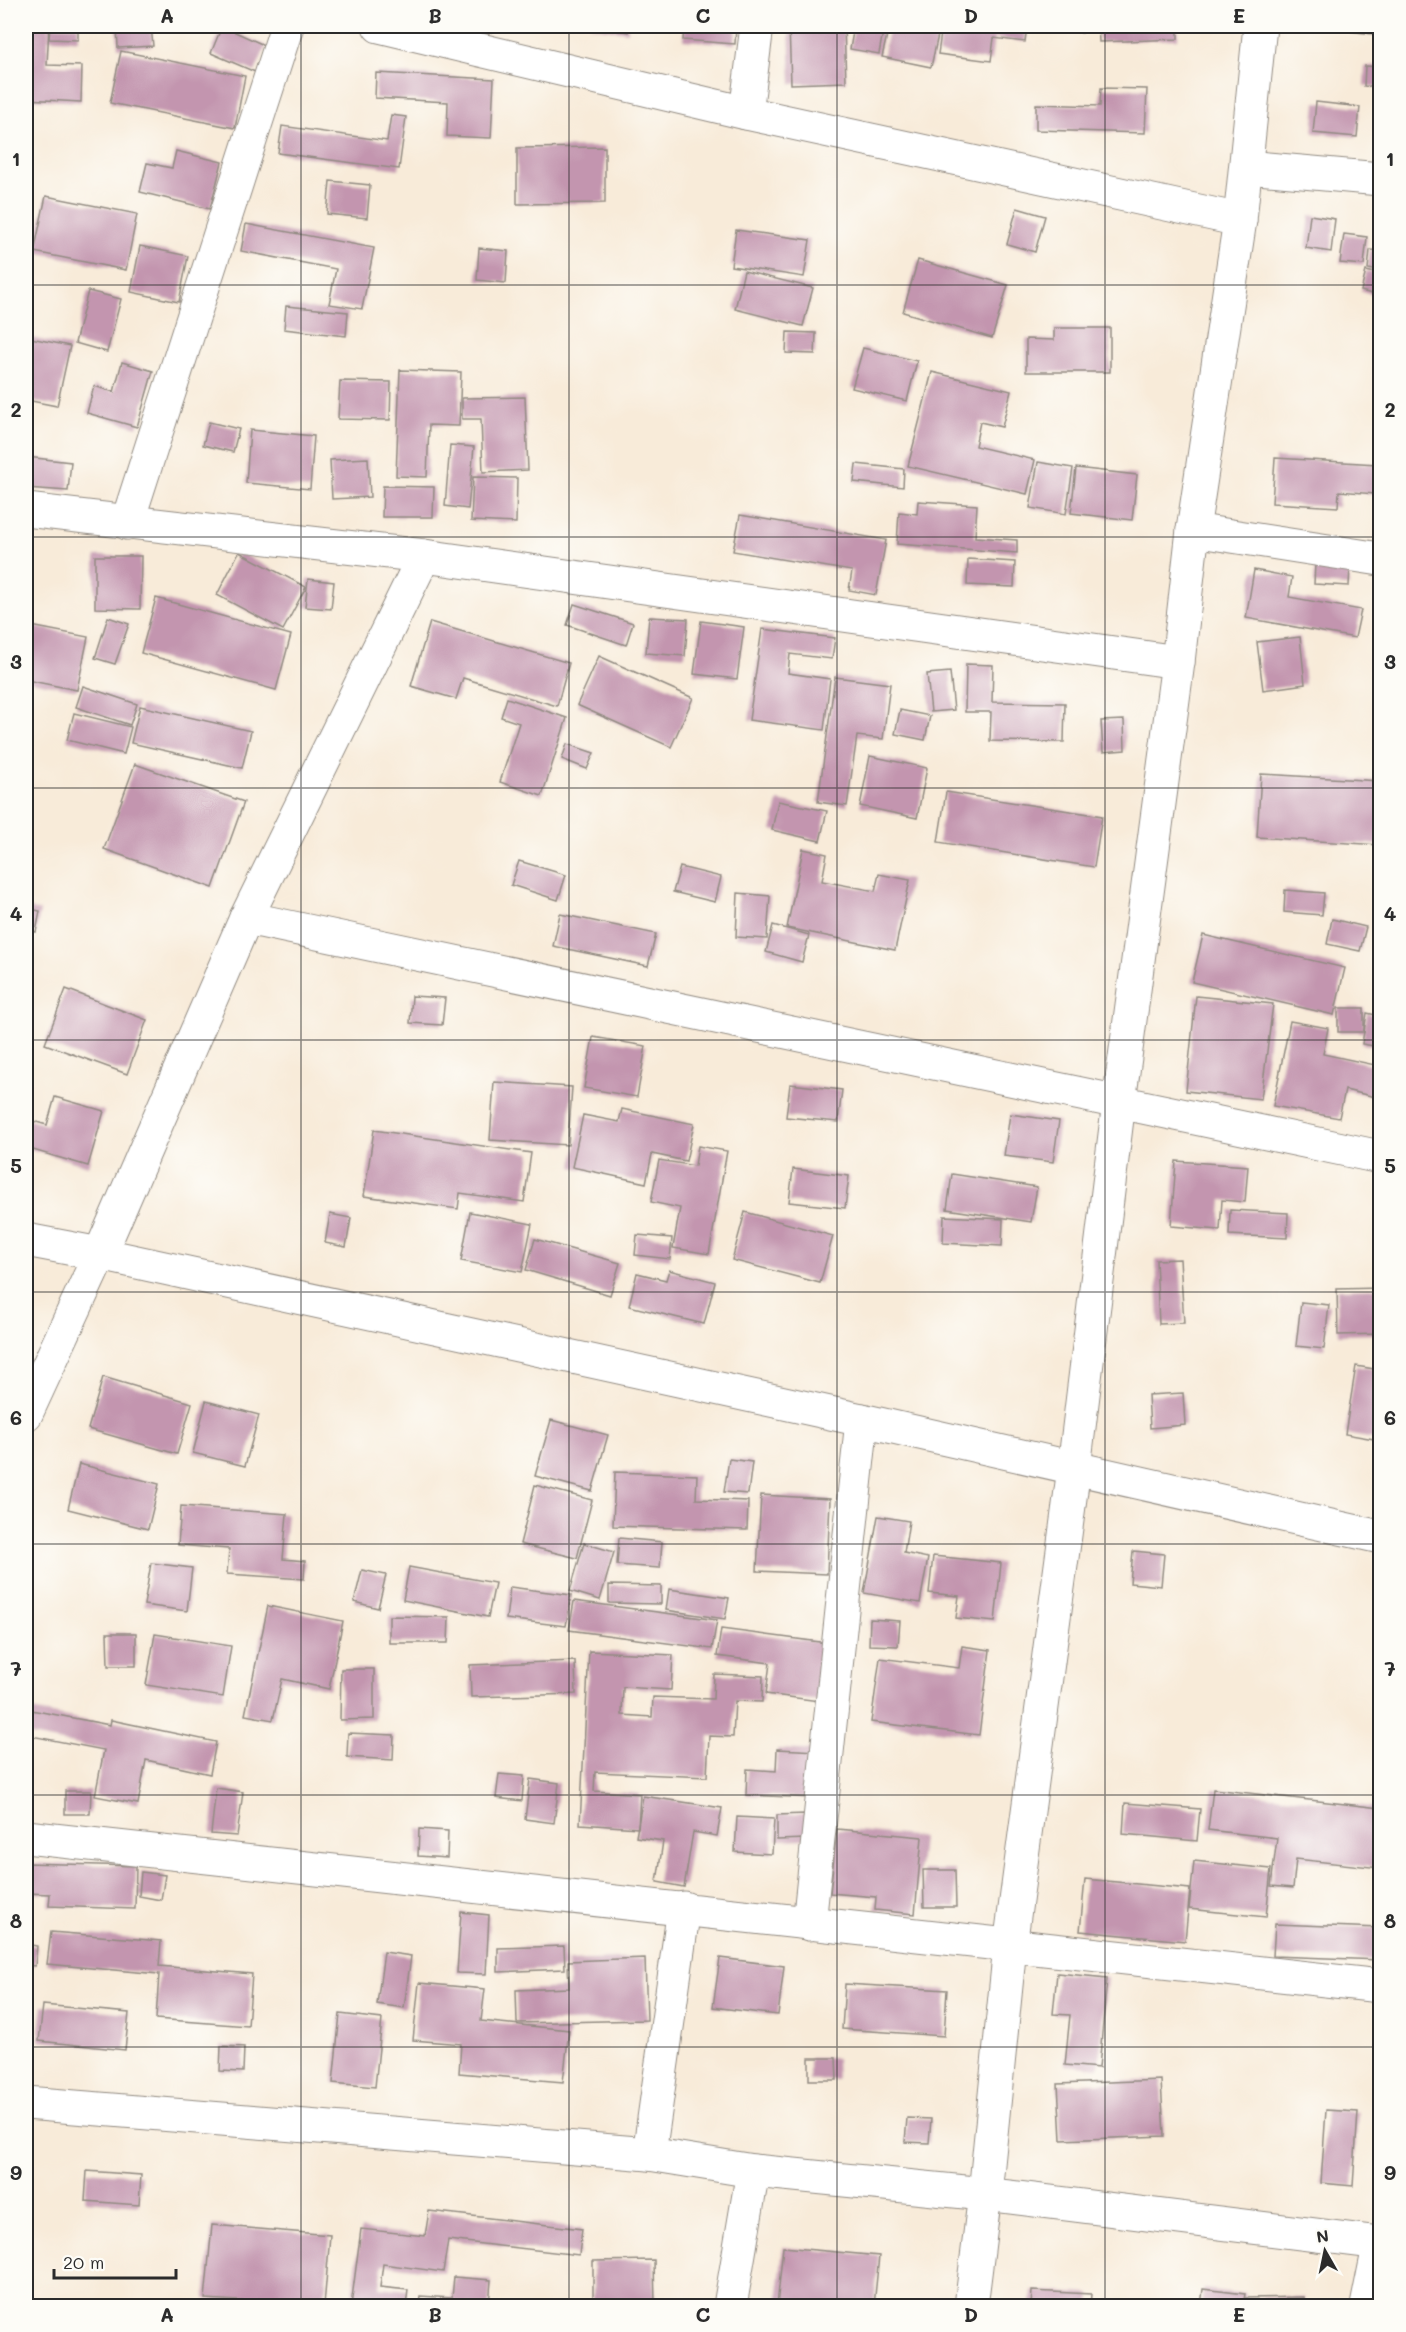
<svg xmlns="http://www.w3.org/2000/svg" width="1406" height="2332" font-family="Mali,sans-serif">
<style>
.building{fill:#c395af}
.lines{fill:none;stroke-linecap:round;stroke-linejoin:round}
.minor-casing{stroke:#928b82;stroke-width:35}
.tertiary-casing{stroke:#928b82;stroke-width:35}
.minor{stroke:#fff;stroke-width:33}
.tertiary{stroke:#fff;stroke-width:33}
.grid{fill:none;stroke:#2b2b2b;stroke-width:1.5;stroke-opacity:0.55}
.neatline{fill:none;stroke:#2b2b2b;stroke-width:2}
.grid-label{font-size:20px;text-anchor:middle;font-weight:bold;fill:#2b2b2b}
</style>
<rect width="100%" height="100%" fill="#fdfcf7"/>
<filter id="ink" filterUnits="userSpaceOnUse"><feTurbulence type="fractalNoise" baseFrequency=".0167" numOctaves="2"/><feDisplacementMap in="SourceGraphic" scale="12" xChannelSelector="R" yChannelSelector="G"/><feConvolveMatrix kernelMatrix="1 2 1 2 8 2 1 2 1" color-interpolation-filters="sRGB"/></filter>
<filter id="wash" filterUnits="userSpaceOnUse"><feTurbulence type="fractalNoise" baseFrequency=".008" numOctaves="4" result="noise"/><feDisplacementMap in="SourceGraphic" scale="24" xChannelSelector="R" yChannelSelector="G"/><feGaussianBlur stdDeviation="1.35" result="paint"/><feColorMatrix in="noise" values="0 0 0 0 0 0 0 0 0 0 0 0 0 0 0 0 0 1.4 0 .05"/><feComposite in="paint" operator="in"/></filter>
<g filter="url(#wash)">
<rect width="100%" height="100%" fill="#f8ebd9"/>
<g id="blocks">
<g class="building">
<path d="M26,26H49L47,65L82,66L81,102L26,99Z"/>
<path d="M50,26H78V40L49,39Z"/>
<path d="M117,26H151L153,46L118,48Z"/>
<path d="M222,26L266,46L255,72L211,53Z"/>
<path d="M588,26H628V32Z"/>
<path d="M684,26H736L735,44L683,40Z"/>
<path d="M789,26H844L846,82L791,84Z"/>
<path d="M854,26H884L879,54L850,49Z"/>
<path d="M889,26H940L931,67L882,57Z"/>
<path d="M942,26H1027L1025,42L994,38L991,61L938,54Z"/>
<path d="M1058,26H1084L1082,33Z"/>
<path d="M1098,26H1178V39L1099,42Z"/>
<path d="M1348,26H1380V35L1348,31Z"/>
<path d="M121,51L245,76L235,128L110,103Z"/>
<path d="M1365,66L1380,67V87L1364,86Z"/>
<path d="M376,73L494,79L491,138L447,136L448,102L375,98Z"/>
<path d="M1101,88L1147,89L1145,133L1036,130V104L1100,106Z"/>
<path d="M1316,102L1360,107L1357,137L1313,133Z"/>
<path d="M391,115L406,117L399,169L278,153L282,126L387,141Z"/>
<path d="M605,147V203L517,204V148Z"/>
<path d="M176,151L222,162L210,209L140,192L147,163L172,168Z"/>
<path d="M330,181L370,185L367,218L327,214Z"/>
<path d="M46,196L137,214L126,270L34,252Z"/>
<path d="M1017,208L1045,216L1035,252L1007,244Z"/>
<path d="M1310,215L1335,219L1331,252L1306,248Z"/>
<path d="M26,216L33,217L29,245L26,244Z"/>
<path d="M246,224L374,248L362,309L329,304L336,269L241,251Z"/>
<path d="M736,230L810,240L804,277L731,266Z"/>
<path d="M1344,234L1367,237L1364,265L1340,263Z"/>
<path d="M140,246L188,256L179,302L131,292Z"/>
<path d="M479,248L508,251L506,283L477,280Z"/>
<path d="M1370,250L1380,251V271L1368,269Z"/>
<path d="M918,260L1008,285L992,338L903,312Z"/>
<path d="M744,271L813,288L803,326L735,309Z"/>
<path d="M1366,271L1380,274V296L1361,291Z"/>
<path d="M88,291L121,299L107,352L75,343Z"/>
<path d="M286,306L348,312L346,336L284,329Z"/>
<path d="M1054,328H1110V372H1026V339L1054,340Z"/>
<path d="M787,332L816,333L815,354L786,353Z"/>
<path d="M26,337L70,346L57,406L26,400Z"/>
<path d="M863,348L917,361L907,401L852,388Z"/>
<path d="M122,362L153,371L137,427L87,413L94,386L114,392Z"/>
<path d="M400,370L461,372L459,426L429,425L427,477L396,476Z"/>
<path d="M932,372L1011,391L1002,427L980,422L975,446L1035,460L1027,494L908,466Z"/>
<path d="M340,381L391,382L390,420L338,419Z"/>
<path d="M525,397L528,470L483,472L481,419H462V398Z"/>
<path d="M209,422L239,429L233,452L203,445Z"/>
<path d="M250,430L314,436L310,489L246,483Z"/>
<path d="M450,445L474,447L468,509L445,506Z"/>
<path d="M26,457L71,462L68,491L26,488Z"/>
<path d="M368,458L370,497L332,499L330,460Z"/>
<path d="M1275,458L1377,464L1375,494L1339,491L1338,507L1272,503Z"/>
<path d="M1038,462L1073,468L1066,514L1030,508Z"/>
<path d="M856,464L904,469L903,487L854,482Z"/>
<path d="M1076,468L1137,475L1132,520L1071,513Z"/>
<path d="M473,477L517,478L516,523L471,521Z"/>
<path d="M383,486L434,487L433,517H382Z"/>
<path d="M918,501L977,505L975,537L1017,540V553L897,544L899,512L917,514Z"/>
<path d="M740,515L886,540L876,595L849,590L852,571L733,551Z"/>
<path d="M239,552L306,587L283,630L217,595Z"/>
<path d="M95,556H141L140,609L95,608Z"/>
<path d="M968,559L1015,562L1014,587L967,585Z"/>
<path d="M1315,564L1350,566L1349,586L1314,584Z"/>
<path d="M1254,570L1292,577L1289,597L1361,610L1355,638L1246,618Z"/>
<path d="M308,579L334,582L331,609L305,607Z"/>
<path d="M156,598L291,635L276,690L141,653Z"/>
<path d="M574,604L633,623L626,645L567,625Z"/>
<path d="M108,617L129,624L115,664L95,658Z"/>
<path d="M649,617L688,619L685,656L646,653Z"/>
<path d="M701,621L744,627L737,679L694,674Z"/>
<path d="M430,622L569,663L557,706L463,678L456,699L411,686Z"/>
<path d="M26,625L88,637L77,690L26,680Z"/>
<path d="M762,629L835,638L832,659L790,654L788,673L830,679L824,730L749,720Z"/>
<path d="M1300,637L1305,684L1263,690L1257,642Z"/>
<path d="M599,656L693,698L671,747L577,705Z"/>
<path d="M966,664L993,665L992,702L1065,703L1064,742L990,741L991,712H965Z"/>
<path d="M950,672L954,710L931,712L927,674Z"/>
<path d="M835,677L890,684L883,739L857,736L847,806L818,802Z"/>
<path d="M83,686L137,704L130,725L76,707Z"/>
<path d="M507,698L567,718L542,796L500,782L519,723L501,717Z"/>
<path d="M140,706L251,731L242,768L131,743Z"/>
<path d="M900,710L930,716L925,740L895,734Z"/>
<path d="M74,713L131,727L124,754L67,740Z"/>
<path d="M1124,720L1125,750L1103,752L1101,721Z"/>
<path d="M567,744L594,753L587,769L562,759Z"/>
<path d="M870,756L927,768L917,818L860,806Z"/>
<path d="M135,764L244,802L213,888L104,849Z"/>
<path d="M1261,774L1380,781V845L1257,837Z"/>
<path d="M946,792L1102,816L1094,867L938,842Z"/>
<path d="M778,801L827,811L820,841L772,830Z"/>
<path d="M803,849L827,854L822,881L875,891L879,874L910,880L895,950L787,928Z"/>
<path d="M519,861L566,875L558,900L511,885Z"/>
<path d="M680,867L721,877L715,902L673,892Z"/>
<path d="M1285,890L1324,893L1322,915L1284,912Z"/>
<path d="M738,893L770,896L767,939L736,937Z"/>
<path d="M26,908L40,911L36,932L26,930Z"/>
<path d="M560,914L656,934L648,966L553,946Z"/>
<path d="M1332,919L1366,927L1360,951L1327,944Z"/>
<path d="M773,925L809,935L802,962L766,952Z"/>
<path d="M1203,935L1345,968L1334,1015L1192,982Z"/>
<path d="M66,989L147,1020L127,1074L45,1044Z"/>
<path d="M412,996L445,998L442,1025L410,1023Z"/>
<path d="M1196,996L1273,1004L1261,1099L1186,1091Z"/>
<rect x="1338" y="1008" width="26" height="24"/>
<path d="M1367,1013L1380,1016V1047L1362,1044Z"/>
<path d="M1290,1021L1328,1028L1323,1054L1380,1066V1098L1345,1090L1339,1118L1273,1106Z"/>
<path d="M593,1037L646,1046L637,1097L584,1088Z"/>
<path d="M494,1082L572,1087L568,1145L490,1140Z"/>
<path d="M790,1084L842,1090L838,1122L786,1117Z"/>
<path d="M55,1097L104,1111L88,1166L26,1148V1119L47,1125Z"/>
<path d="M622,1109L694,1124L686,1161L652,1154L646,1183L572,1167L583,1115L619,1122Z"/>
<path d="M1010,1114L1059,1121L1053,1162L1004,1156Z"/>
<path d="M374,1130L531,1153L524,1202L460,1193L458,1209L364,1196Z"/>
<path d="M698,1146L727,1151L709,1254L673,1248L680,1208L651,1202L659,1160L695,1166Z"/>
<path d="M1176,1161L1248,1166L1245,1202L1222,1200L1220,1230L1171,1226Z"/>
<path d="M793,1169L849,1176L845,1208L789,1202Z"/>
<path d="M952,1174L1037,1187L1031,1222L947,1209Z"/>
<path d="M1230,1210L1288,1213L1287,1238L1229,1235Z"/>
<path d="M470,1212L532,1224L522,1272L461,1261Z"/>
<path d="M745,1212L833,1236L820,1283L732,1260Z"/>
<path d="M330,1214L351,1218L346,1247L325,1243Z"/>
<path d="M944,1216L1003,1219L1002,1246L943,1243Z"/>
<path d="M637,1235L672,1238L670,1259L635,1255Z"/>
<path d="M535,1239L620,1263L610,1295L526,1270Z"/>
<path d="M1180,1259L1184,1323L1159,1324L1156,1260Z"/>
<path d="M669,1270L715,1282L704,1324L629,1306L637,1273L666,1280Z"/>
<path d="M1380,1288V1334L1338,1335L1337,1289Z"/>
<path d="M1301,1302L1329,1305L1324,1349L1296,1346Z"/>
<path d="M1356,1366L1380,1370V1440L1345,1434Z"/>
<path d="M103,1377L192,1403L177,1454L88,1429Z"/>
<path d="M1183,1393L1185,1425L1150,1428L1148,1395Z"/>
<path d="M206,1401L259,1415L245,1466L193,1453Z"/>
<path d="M551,1420L608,1435L592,1491L535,1476Z"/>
<path d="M729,1459L752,1462L748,1494L724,1492Z"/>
<path d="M79,1464L159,1484L148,1529L68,1509Z"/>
<path d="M615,1472L697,1475L696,1499L748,1501L747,1530L613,1526Z"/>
<path d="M535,1485L592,1500L577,1558L520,1544Z"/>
<path d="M761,1495L830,1499L827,1574L757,1571Z"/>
<path d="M181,1506L287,1514L283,1559L305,1561L304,1579L227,1574L229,1549L178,1545Z"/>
<path d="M878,1516L909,1521L904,1553L928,1558L920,1603L864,1593Z"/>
<path d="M619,1538L662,1542L660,1568L617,1565Z"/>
<path d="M584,1543L614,1552L600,1600L570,1591Z"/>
<path d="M1133,1551L1164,1554L1161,1586L1130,1583Z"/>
<path d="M933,1556L1001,1563L995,1622L956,1618L959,1596L929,1593Z"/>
<path d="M151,1563L192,1568L187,1611L144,1605Z"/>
<path d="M409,1567L495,1583L488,1617L403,1600Z"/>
<path d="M362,1570L386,1575L378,1608L354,1602Z"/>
<path d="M609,1585L661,1586V1604L609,1603Z"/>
<path d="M510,1587L571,1595L566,1626L506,1619Z"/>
<path d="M669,1589L729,1598L725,1619L666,1610Z"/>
<path d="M574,1601L717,1620L712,1649L569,1630Z"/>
<path d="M268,1606L343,1621L329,1689L282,1679L273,1720L245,1715Z"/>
<path d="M389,1616L449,1617L448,1643H389Z"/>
<path d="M870,1619L900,1621L898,1646L869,1645Z"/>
<path d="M721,1629L827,1643L819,1701L766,1694L770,1663L717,1656Z"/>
<path d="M107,1633H136V1666H108Z"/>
<path d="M155,1634L231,1646L223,1697L146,1685Z"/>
<path d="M962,1646L990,1650L979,1735L871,1722L880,1658L959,1668Z"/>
<path d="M589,1651L673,1655L671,1690L623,1687L622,1715L652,1717L653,1697L713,1699L714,1674L763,1676L762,1702L735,1701L733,1737L709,1736L707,1777L595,1772L594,1791L640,1794L638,1828L580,1824Z"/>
<path d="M575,1661L576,1694L471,1697L470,1665Z"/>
<path d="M341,1669H374V1719L340,1720Z"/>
<path d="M26,1709L110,1725L111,1720L216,1742L210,1774L146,1760L138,1804L95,1796L104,1750L26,1735Z"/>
<path d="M348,1733L394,1735L393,1760L347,1757Z"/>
<path d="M777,1749L819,1751L815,1798L746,1795L747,1769L776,1771Z"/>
<path d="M499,1774L524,1776L522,1801L496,1798Z"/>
<path d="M530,1779L559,1783L554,1823L525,1819Z"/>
<path d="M216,1788L243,1792L237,1836L211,1834Z"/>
<path d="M1213,1789L1380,1808V1868L1296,1859L1293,1888L1271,1886L1277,1838L1208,1830Z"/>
<path d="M65,1791H91L90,1814H65Z"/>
<path d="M643,1796L722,1808L717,1836L693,1832L684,1887L657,1882L663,1841L636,1837Z"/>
<path d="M1125,1803L1200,1809L1197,1841L1123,1834Z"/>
<path d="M806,1814L807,1839L777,1840V1815Z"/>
<path d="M737,1817L774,1819L772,1854L735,1852Z"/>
<path d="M419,1829L448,1831L447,1858L418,1856Z"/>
<path d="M837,1829L922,1837L915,1914L875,1910L876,1897L830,1893Z"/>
<path d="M1194,1861L1271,1869L1266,1917L1189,1909Z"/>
<path d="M26,1863L136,1866L135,1909L49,1906L50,1894L26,1893Z"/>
<path d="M923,1870H955L956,1907H924Z"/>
<path d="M141,1872L165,1875L161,1900L139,1896Z"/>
<path d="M1085,1879L1190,1889L1185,1941L1080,1931Z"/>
<path d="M461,1912L489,1915L486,1974L457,1973Z"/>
<path d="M1275,1924L1380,1928V1960L1273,1956Z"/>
<path d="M51,1932L161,1941L159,1966L252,1974L248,2026L156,2019L159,1974L47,1964Z"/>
<path d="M26,1944L37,1946L35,1966L26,1965Z"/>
<path d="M564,1946L565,1969L498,1972V1948Z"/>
<path d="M384,1952L411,1956L404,2008L377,2004Z"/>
<path d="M645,1958L647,2020L517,2023L516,1990L569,1988L568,1961Z"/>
<path d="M720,1958L784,1966L778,2015L713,2007Z"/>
<path d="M1057,1973L1107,1978L1099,2068L1065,2065L1070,2015L1053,2014Z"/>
<path d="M419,1983L485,1989L481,2021L569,2030L563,2082L459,2073L461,2044L413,2040Z"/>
<path d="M845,1984L947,1990L944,2036L842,2029Z"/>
<path d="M43,2005L129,2013L125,2050L39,2041Z"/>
<path d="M340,2014L382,2019L375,2087L333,2083Z"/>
<path d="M221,2046L244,2047L243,2072L220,2071Z"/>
<path d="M809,2058H836L837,2080H809Z"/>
<path d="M1161,2080L1164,2136L1061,2140L1058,2084Z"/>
<path d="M1326,2110L1358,2112L1353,2186L1321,2183Z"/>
<path d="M907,2118L931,2119L929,2143L905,2142Z"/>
<path d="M87,2171L141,2175L139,2205L85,2201Z"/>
<path d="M429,2211L582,2229L579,2255L448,2240L443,2272L383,2264L380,2287L408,2290L406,2306H351L361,2229L425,2236Z"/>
<path d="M212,2225L330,2235L324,2306L205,2299Z"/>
<path d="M783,2247L879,2256L874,2306H777Z"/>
<path d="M654,2260L655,2306H593V2261Z"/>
<path d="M454,2277L491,2280L489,2306H419L420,2296L452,2298Z"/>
<path d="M1203,2289L1245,2294L1243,2306H1201Z"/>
<path d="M1032,2291L1091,2294L1090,2306H1031Z"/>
<path d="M1304,2297V2306H1247L1246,2298Z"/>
<path d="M26,2299L61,2303V2306H26Z"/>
</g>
</g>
</g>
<g filter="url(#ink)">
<use href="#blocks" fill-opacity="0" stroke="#928b82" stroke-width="1.5"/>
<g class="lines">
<g class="minor-casing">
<g id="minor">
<path d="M379,26L746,113L1240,220"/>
<path d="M746,113L757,26"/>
<path d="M1246,167L1380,179"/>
<path d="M26,510L424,556L1178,662"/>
<path d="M127,523L287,26"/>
<path d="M1193,530L1380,559"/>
<path d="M246,918L1380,1157"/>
<path d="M26,1414L100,1254L246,918L424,556"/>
<path d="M26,1837L1380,1986"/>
<path d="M809,1924L862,1420"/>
<path d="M26,2103L649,2154L753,2171L985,2194L1380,2243"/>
<path d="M649,2154L684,1908"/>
<path d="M730,2306L753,2171"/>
<path d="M971,2306L985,2194L1010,1946L1074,1468L1119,1102L1178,662L1193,530L1240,220L1260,26"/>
<path d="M1367,2306L1380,2242"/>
</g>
</g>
<g class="tertiary-casing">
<path id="tertiary" d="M26,1240L100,1254L862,1420L1380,1537"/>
</g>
<use href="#minor" class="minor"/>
<use href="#tertiary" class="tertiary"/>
</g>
</g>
<path class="grid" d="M301,26V2306M569,26V2306M837,26V2306M1105,26V2306M26,285H1380M26,537H1380M26,788H1380M26,1040H1380M26,1292H1380M26,1544H1380M26,1795H1380M26,2047H1380"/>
<rect width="1406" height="2332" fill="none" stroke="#fdfcf7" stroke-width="66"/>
<g transform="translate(1325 2251) rotate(351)" stroke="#fdfcf7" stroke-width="4.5" paint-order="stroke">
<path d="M0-4.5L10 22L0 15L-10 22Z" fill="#2b2b2b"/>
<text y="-9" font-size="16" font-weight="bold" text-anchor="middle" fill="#2b2b2b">N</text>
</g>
<path d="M54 2269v9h122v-9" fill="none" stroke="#2b2b2b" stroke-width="3"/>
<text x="63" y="2269" font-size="18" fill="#2b2b2b" stroke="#fdfcf7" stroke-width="4.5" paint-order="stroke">20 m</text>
<rect x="33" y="33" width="1340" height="2266" class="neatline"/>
<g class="grid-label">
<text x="167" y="23">A</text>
<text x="435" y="23">B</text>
<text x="703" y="23">C</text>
<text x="971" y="23">D</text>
<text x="1239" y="23">E</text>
<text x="16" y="166">1</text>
<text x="1390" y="166">1</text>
<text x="16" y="417">2</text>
<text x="1390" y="417">2</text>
<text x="16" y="669">3</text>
<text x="1390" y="669">3</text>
<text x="16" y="921">4</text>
<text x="1390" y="921">4</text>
<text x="16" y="1173">5</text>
<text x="1390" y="1173">5</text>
<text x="16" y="1425">6</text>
<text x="1390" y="1425">6</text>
<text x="16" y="1676">7</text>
<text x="1390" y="1676">7</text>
<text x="16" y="1928">8</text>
<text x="1390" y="1928">8</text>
<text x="16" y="2180">9</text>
<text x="1390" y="2180">9</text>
<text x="167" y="2322">A</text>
<text x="435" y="2322">B</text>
<text x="703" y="2322">C</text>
<text x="971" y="2322">D</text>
<text x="1239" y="2322">E</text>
</g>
</svg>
